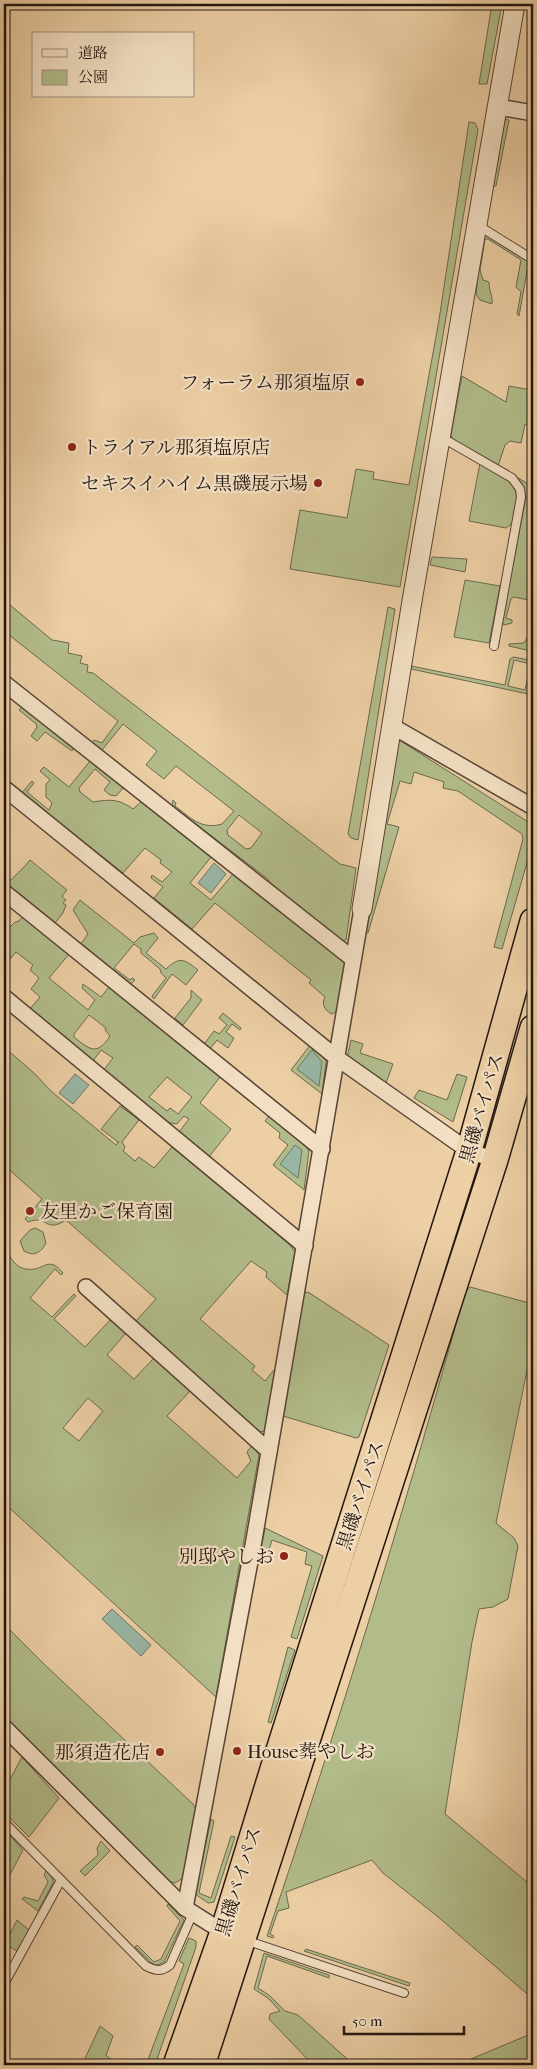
<svg xmlns="http://www.w3.org/2000/svg" width="537" height="2069" font-family="'IM FELL French Canon','Noto Serif JP',serif">
<style>
.green{fill:#b2bc8b;stroke:#6a694e;fill-rule:evenodd}
.water{fill:#99b6a5;stroke:#6a7669}
.lines{fill:none;stroke-linecap:round;stroke-linejoin:round}
.service-casing{stroke:#564435;stroke-width:10}
.minor-casing{stroke:#564435;stroke-width:18}
.tertiary-casing{stroke:#564435;stroke-width:21}
.trunk-casing{stroke:#231610;stroke-width:28}
.service{stroke:#f3e0c4;stroke-width:8}
.minor{stroke:#f3e0c4;stroke-width:15}
.tertiary{stroke:#f3e0c4;stroke-width:19}
.trunk{stroke:#edcfa5;stroke-width:25}
.poi-dot{fill:#8f2418;stroke:#f3e0c4;stroke-width:2}
.labels{text-anchor:middle;stroke-width:4.5;stroke-linejoin:round;paint-order:stroke}
.poi-label{font-size:19px;fill:#231610;stroke:#f3e0c4;text-anchor:end}
.street-label{font-size:19px;fill:#231610;stroke:#f3e0c4}
</style>
<rect width="100%" height="100%" fill="#edcfa5"/>
<filter id="stains"><feTurbulence type="fractalNoise" baseFrequency=".004" numOctaves="4"/><feColorMatrix values="0 0 0 0 .2 0 0 0 0 .09 0 0 0 0 .02 0 0 0 .5 -.17"/></filter>
<radialGradient id="worn" r=".72"><stop offset=".6" stop-color="#630" stop-opacity="0"/><stop offset="1" stop-color="#630" stop-opacity=".3"/></radialGradient>
<g class="green">
<path d="M492,4H502L487,84H479Z"/>
<path d="M505,119L509,120L496,186H493Z"/>
<path d="M469,122L475,123L478,130L400,587L290,569L300,510L347,518L356,469L374,472L373,479L409,485L439,320Z"/>
<path d="M483,233L529,260L519,316L517,314L521,292L516,287L521,260L488,239H485L480,270L483,280L489,282C489,292 493,296 492,304L480,300L476,294Z"/>
<path d="M462,376L506,402L509,386L531,390L529,407L533,409V429L525,424L521,443L510,441L505,445L498,466L453,440L451,435Z"/>
<path d="M480,463L513,484C520,496 515,510 513,523L506,528L469,521Z"/>
<path d="M515,476L533,487V601L514,597L511,599L506,618L512,620V623L504,625L502,621L526,497L522,484Z"/>
<path d="M432,557L467,559L465,572L430,565Z"/>
<path d="M465,580L500,586L489,643L454,637Z"/>
<path d="M4,600L52,640L69,643L68,653L82,656L80,663L88,665L87,672L93,673L340,864L356,868L346,940L341,941L270,885L268,879L172,806L173,800L176,803L175,806C191,818 201,830 222,824L234,811L176,766L164,779L146,765L157,751L123,724L102,750L92,742L94,740L102,743L118,721L4,631ZM239,815L262,833L251,848L246,849L228,835L227,830Z"/>
<path d="M388,607L395,609L358,840L351,838L348,834Z"/>
<path d="M531,631H533V668L528,694L411,669V666L505,685L510,659L514,657L529,660L531,651L509,646V644L524,643ZM514,660L531,664L525,690L508,686Z"/>
<path d="M22,707L74,748L72,751L45,732L37,741L31,736L37,727L36,724L19,710Z"/>
<path d="M399,740L533,825V842L502,949L494,947L523,839L522,834L458,791L443,788L444,782L414,772L411,784L400,781L387,824L399,827L368,933L365,932Z"/>
<path d="M90,761L124,787L116,796L110,795L104,790L110,782L95,769L79,788L80,792L93,802C111,799 119,799 133,809L142,801L212,856L190,883L211,900L233,874L344,961L346,967L339,1010L332,1014C325,1011 321,1004 325,997L309,983L311,980L215,903L192,929L154,898L163,887L151,878L152,875L162,882L172,872L160,863L161,860L145,848L123,873L22,793L32,781L34,783L27,792L49,810L52,803L46,797V784L50,780L40,771L44,767L69,787Z"/>
<path d="M30,860L67,890L62,896L66,900L63,903L66,905L63,913L55,923L7,884C14,876 23,869 30,860Z"/>
<path d="M80,900L134,943L140,937L154,933L158,938L146,953L166,969C180,956 184,959 198,970L186,985L172,974L154,999L152,996L166,978L161,973L160,969L141,953V949L134,944L114,968L130,980L132,978L135,980L130,985L80,945L88,934L73,910Z"/>
<path d="M24,915L70,953L49,978L88,1010L95,1000L82,988L83,984L101,997L109,987L220,1077L200,1103L231,1129L208,1158L179,1132L189,1119L184,1116L177,1124L166,1122L103,1071L113,1058L101,1050L93,1061L30,1009L40,997L31,989L39,978L30,970L33,965L16,952L4,966L5,949L4,933L15,922L19,921ZM89,1015L106,1028L105,1030L110,1036C97,1056 90,1050 74,1037V1034ZM167,1077L192,1097L178,1114L170,1108L167,1111L149,1097Z"/>
<path d="M191,990L202,1000L183,1025L175,1018L191,998Z"/>
<path d="M223,1013L241,1028L240,1030L232,1024L226,1032L234,1038L228,1048L217,1040L209,1050L200,1043L201,1041L205,1043L214,1031L219,1034L227,1025L219,1018Z"/>
<path d="M351,1040L363,1044L360,1053L393,1064L386,1083L347,1058Z"/>
<path d="M311,1044L324,1055L326,1062L322,1094L291,1070Z"/>
<path d="M4,1047L34,1073L52,1092L116,1145L119,1141L118,1142L101,1129L120,1106L139,1120L122,1142L125,1147L123,1151L135,1161L139,1157L154,1168L172,1147L290,1245L295,1252L287,1295L266,1277L267,1272L251,1261L200,1319L255,1366L252,1370L265,1381L274,1370L277,1371L265,1431L260,1432L135,1322L156,1299L66,1220C44,1234 49,1214 28,1222L25,1219L42,1199L4,1165Z"/>
<path d="M457,1074L467,1077L453,1122L414,1098L419,1090L447,1100Z"/>
<path d="M269,1116L305,1145L309,1151L304,1190L273,1165L288,1145L279,1138L280,1133L265,1121Z"/>
<path d="M35,1228L43,1232L46,1243C41,1253 34,1257 24,1251L20,1241L30,1230Z"/>
<path d="M6,1243C8,1258 17,1272 35,1269C41,1268 48,1262 54,1265C57,1266 61,1271 63,1273L61,1275L55,1269L30,1298L52,1317L74,1294L76,1296L54,1319L85,1347L111,1319L126,1333L107,1355L134,1379L154,1358L190,1391L167,1416L237,1478L251,1461L247,1452L252,1445L259,1455L216,1697L4,1503V1245ZM88,1398L103,1411L79,1441L63,1428Z"/>
<path d="M470,1287L533,1304V1341L496,1523L514,1538L518,1546L508,1599L493,1607L479,1609L472,1642L445,1814L533,1887V1999L437,1916L383,1873L372,1860L286,1892L289,1908L278,1911L270,1934L274,1936L273,1938L267,1936C339,1723 405,1509 465,1292Z"/>
<path d="M308,1292L389,1345L359,1437L356,1438L283,1416L304,1293Z"/>
<path d="M265,1528L323,1556L297,1639L291,1637L312,1566L305,1564L307,1552L272,1540L266,1560L259,1559Z"/>
<path d="M4,1624L46,1666L193,1804L196,1809L185,1877L175,1883L163,1879L4,1721Z"/>
<path d="M288,1647L295,1650L271,1723L268,1722Z"/>
<path d="M22,1757L59,1798L29,1837L4,1812V1791Z"/>
<path d="M211,1819L214,1821L199,1893L211,1898L231,1836L235,1837L214,1902L208,1903L195,1894Z"/>
<path d="M4,1829L23,1850L4,1886Z"/>
<path d="M101,1841L110,1851L85,1876L80,1871L98,1855L97,1848Z"/>
<path d="M46,1871L53,1879V1883L38,1911L22,1899L24,1897L38,1901L48,1882L44,1875Z"/>
<path d="M168,1904L184,1920L164,1962L155,1966L135,1947L137,1945L154,1962L161,1959L180,1921L167,1906Z"/>
<path d="M17,1920L29,1930L17,1951L5,1944Z"/>
<path d="M189,1938L196,1941V1947L155,2065H146L184,1964L179,1961Z"/>
<path d="M306,1949L410,1983L409,1986L304,1951Z"/>
<path d="M264,1953L329,1975V1978L267,1956L258,1988L269,1995L285,2011L298,2015L354,2065H313L269,2019L270,2014L280,2011L269,1999L254,1989Z"/>
<path d="M100,2026L113,2036L106,2055L117,2065H82Z"/>
<path d="M533,2033V2065H457L459,2064Z"/>
</g>
<g class="water">
<path d="M214,863L226,874L211,893L198,883Z"/>
<path d="M312,1050L322,1062L319,1086L297,1069Z"/>
<path d="M75,1074L89,1085L73,1104L59,1093Z"/>
<path d="M295,1145L302,1150L298,1178L280,1164Z"/>
<path d="M112,1609L151,1645L141,1656L102,1619Z"/>
</g>
<g class="lines">
<g class="service-casing">
<g id="service">
<path d="M479,226L532,259"/>
<path d="M441,437L512,478L520,489L521,497L494,646"/>
<path d="M4,1822L146,1966C156,1971 161,1972 170,1965L193,1913"/>
<path d="M245,1940L404,1993"/>
<path d="M4,1984L61,1880"/>
</g>
</g>
<g class="minor-casing">
<g id="minor">
<path d="M498,107L533,113"/>
<path d="M4,683L353,959"/>
<path d="M392,726L533,807"/>
<path d="M4,788L337,1058L469,1151L495,1160"/>
<path d="M4,892L322,1149"/>
<path d="M4,997L305,1246"/>
<path d="M86,1287L269,1451"/>
<path d="M4,1727L185,1908L223,1932"/>
<path d="M185,1908L254,1540L362,909"/>
</g>
</g>
<g class="tertiary-casing">
<path id="tertiary" d="M362,909L412,601L515,4"/>
</g>
<g class="trunk-casing">
<g id="trunk">
<path d="M176,2065L223,1932L274,1766L469,1151L533,921"/>
<path d="M202,2065L495,1160L533,1028"/>
</g>
</g>
<use href="#service" class="service"/>
<use href="#minor" class="minor"/>
<use href="#tertiary" class="tertiary"/>
<use href="#trunk" class="trunk"/>
</g>
<g class="poi-dot">
<circle cx="360" cy="382" r="5"/>
<circle cx="72" cy="447" r="5"/>
<circle cx="318" cy="483" r="5"/>
<circle cx="30" cy="1211" r="5"/>
<circle cx="284" cy="1556" r="5"/>
<circle cx="237" cy="1751" r="5"/>
<circle cx="160" cy="1752" r="5"/>
</g>
<g class="labels">
<g class="poi-label">
<text x="350" y="389">フォーラム那須塩原</text>
<text x="82" y="454" text-anchor="start">トライアル那須塩原店</text>
<text x="308" y="490">セキスイハイム黒磯展示場</text>
<text x="40" y="1218" text-anchor="start">友里かご保育園</text>
<text x="274" y="1563">別邸やしお</text>
<text x="247" y="1758" text-anchor="start">House葬やしお</text>
<text x="150" y="1759">那須造花店</text>
</g>
<g class="street-label">
<text transform="translate(481 1108) rotate(-74)" y="7">黒磯バイパス</text>
<text transform="translate(360 1495) rotate(-72)" y="7">黒磯バイパス</text>
<text transform="translate(238 1881) rotate(-73)" y="7">黒磯バイパス</text>
</g>
</g>
<rect width="537" height="2069" fill="none" stroke="#edcfa5" stroke-width="20"/>
<rect x="5" y="5" width="527" height="2059" fill="none" stroke="#231610" stroke-width="2.5"/>
<rect x="10" y="10" width="517" height="2049" fill="none" stroke="#231610"/>
<rect x="32" y="32" width="162" height="65" fill="#f3e0c4" stroke="#a08f7c"/>
<rect x="42" y="49" width="25" height="8" fill="#f3e0c4" stroke="#a08f7c"/>
<text x="78" y="58" font-size="15" fill="#231610">道路</text>
<rect x="42" y="70" width="25" height="15" fill="#b2bc8b" stroke="#a08f7c"/>
<text x="78" y="82" font-size="15" fill="#231610">公園</text>
<path d="M344 2026v8h120v-8" fill="none" stroke="#231610" stroke-width="2.5"/>
<text x="352" y="2026" font-size="15" fill="#231610" stroke="#f3e0c4" stroke-width="4" paint-order="stroke">50 m</text>
<rect width="100%" height="100%" filter="url(#stains)"/>
<rect width="100%" height="100%" fill="url(#worn)"/>
</svg>
